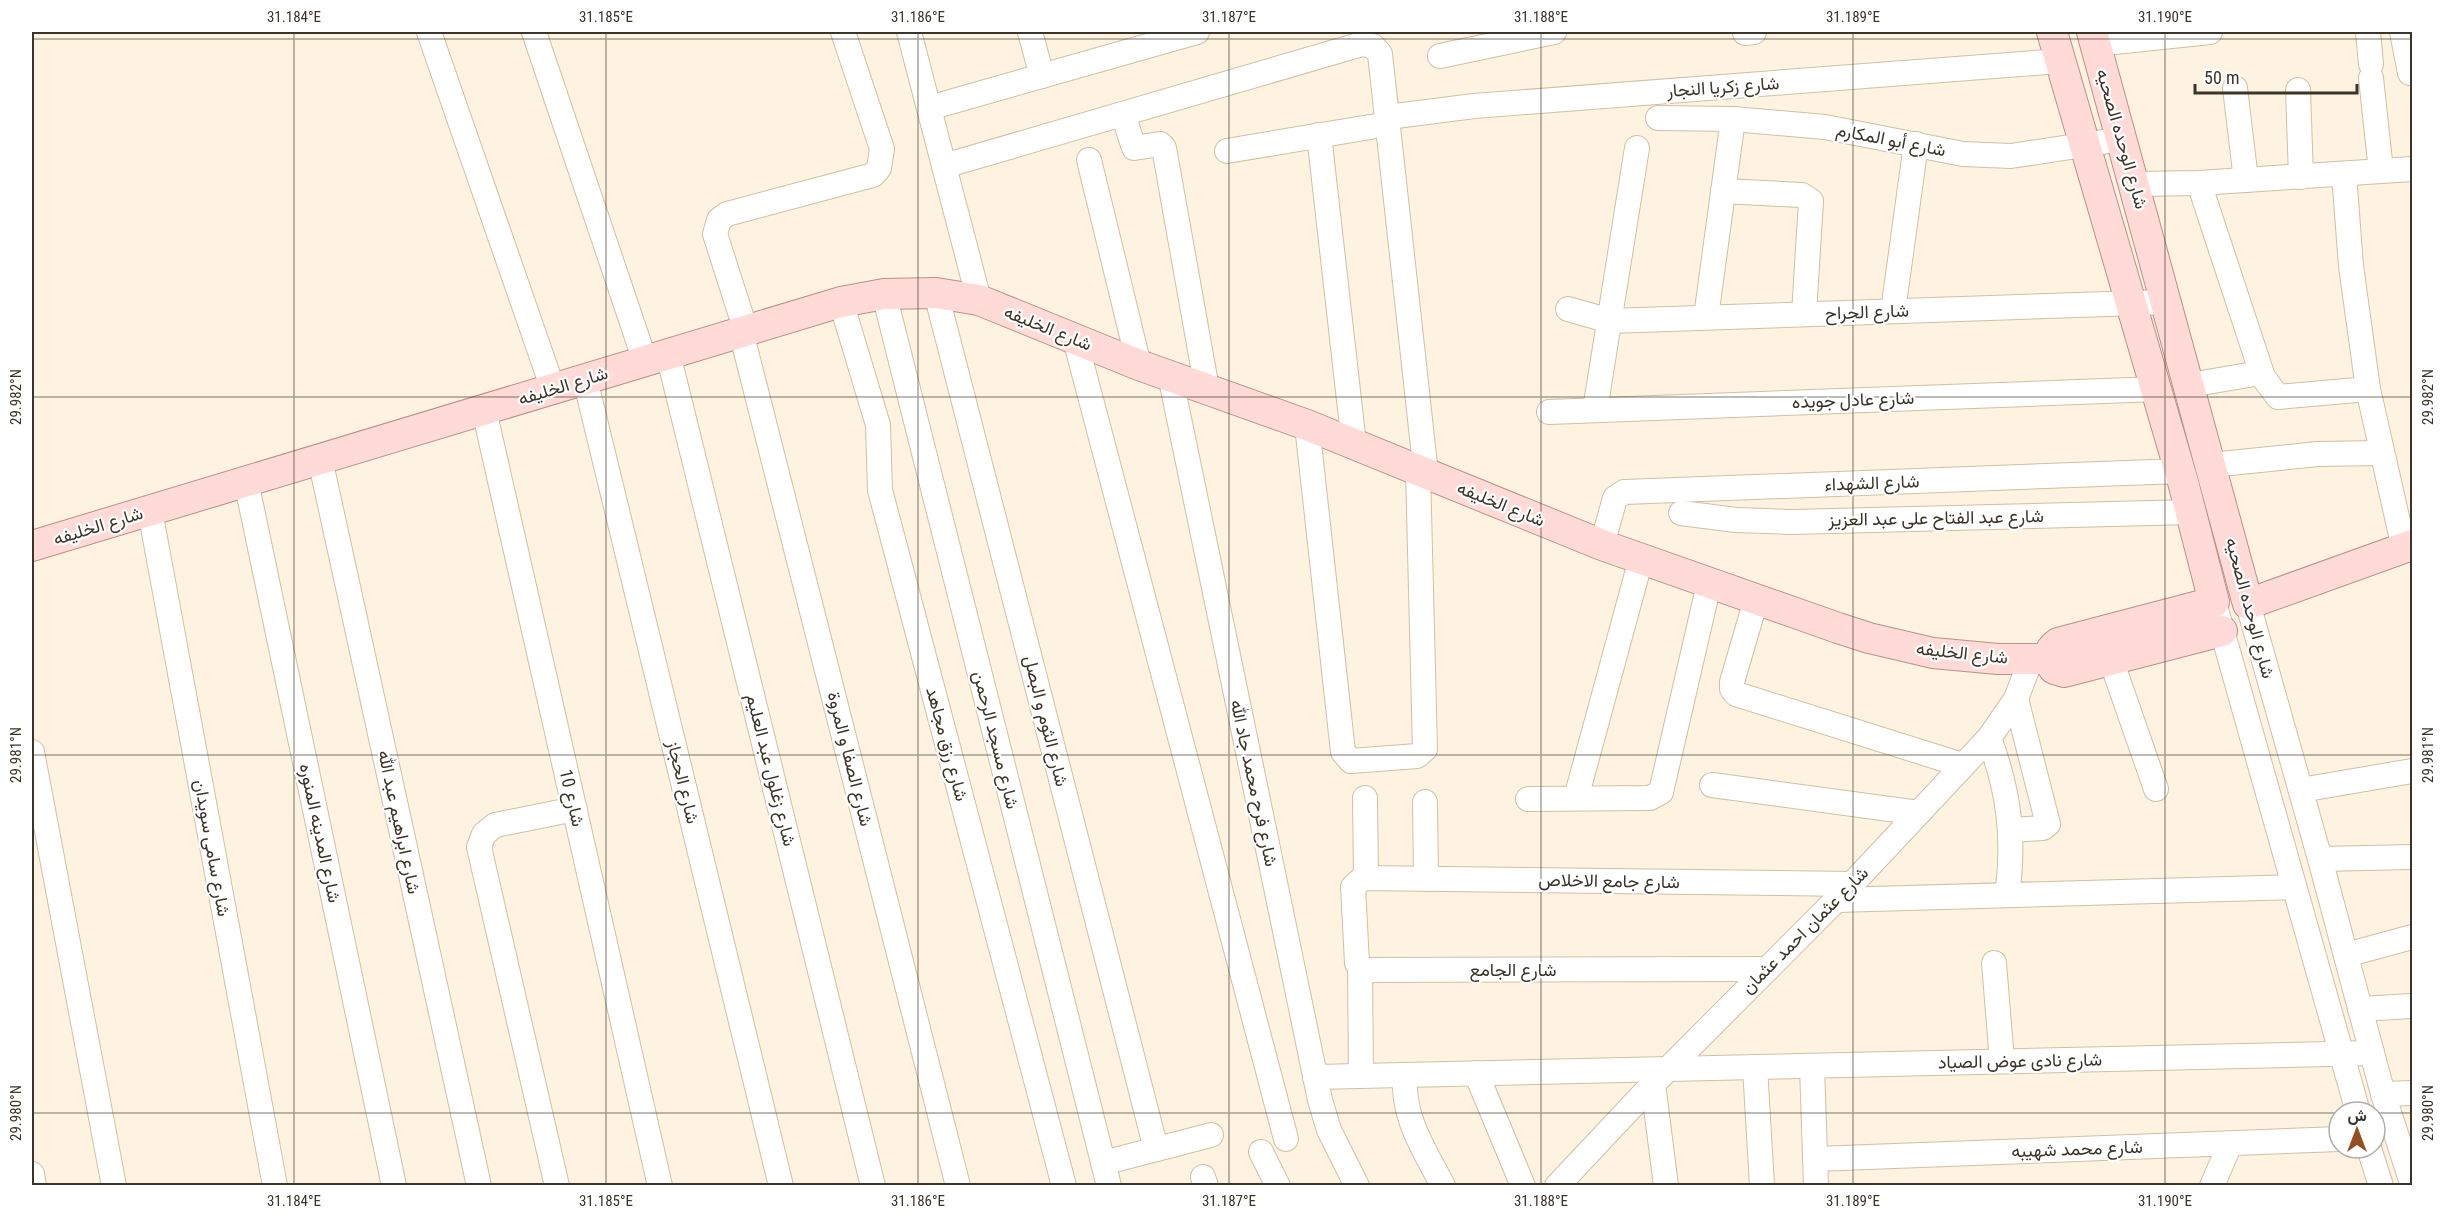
<svg xmlns="http://www.w3.org/2000/svg" width="2444" height="1217" font-family="'Roboto Condensed',Vazirmatn,sans-serif">
<style>
.lines{fill:none;stroke-linecap:round;stroke-linejoin:round}
.minor-casing{stroke:#d1bfa2;stroke-width:26}
.major-casing{stroke:#ba9089;stroke-width:32}
.minor{stroke:#fff;stroke-width:24}
.major{stroke:#ffdad7;stroke-width:30}
.ticks{fill:none;stroke:#3b3429;stroke-width:1.5;stroke-opacity:0.45}
.labels{text-anchor:middle;stroke-width:4.5;stroke-linejoin:round;paint-order:stroke}
.street-label{font-size:18px;fill:#3b3429;stroke:#fff}
.neatline{fill:none;stroke:#3b3429;stroke-width:2}
.ticks-label{font-size:15px;text-anchor:middle;fill:#3b3429}
</style>
<rect width="100%" height="100%" fill="#fef3e1"/>
<g class="lines">
<g class="minor-casing">
<g id="minor">
<path d="M429,32L553,389"/>
<path d="M534,32L645,361"/>
<path d="M909,32L979,300"/>
<path d="M1030,32L1042,76"/>
<path d="M2368,32L2371,64"/>
<path d="M2402,32L2410,73"/>
<path d="M1745,33L1754,32"/>
<path d="M2095,44L2210,32"/>
<path d="M1440,56L1554,32"/>
<path d="M2371,78L2381,171"/>
<path d="M2235,88L2246,180"/>
<path d="M2298,90L2301,177"/>
<path d="M929,108L1197,32"/>
<path d="M1123,114L1134,148L1160,144L1164,148L1207,389"/>
<path d="M1388,117L1474,106L2060,61"/>
<path d="M1658,118L1733,119L1825,127L1963,154L2011,156L2122,139"/>
<path d="M1319,135L1354,444"/>
<path d="M1227,151L1388,124"/>
<path d="M1089,160L1139,365"/>
<path d="M944,166L1362,44L1373,46L1380,54L1426,474"/>
<path d="M2344,174L2351,266L2368,389L2404,548"/>
<path d="M2199,183L2262,374"/>
<path d="M2134,184L2199,183L2412,169"/>
<path d="M1723,191L1802,195L1811,201L1804,314"/>
<path d="M936,293L1156,1149"/>
<path d="M884,294L1109,1186"/>
<path d="M841,302L878,425L880,490L1064,1186"/>
<path d="M1568,309L1610,321L2167,302"/>
<path d="M1893,311L1916,144"/>
<path d="M1706,317L1733,119"/>
<path d="M746,331L715,234L719,220L727,214L873,175L879,168L882,149L843,32"/>
<path d="M741,332L958,1186"/>
<path d="M1075,339L1286,1139"/>
<path d="M668,354L873,1186"/>
<path d="M1170,375L1320,1100L1329,1130L1357,1186"/>
<path d="M585,379L781,1186"/>
<path d="M2190,385L2260,373L2278,397L2368,389"/>
<path d="M484,410L660,1186"/>
<path d="M1595,410L1637,148"/>
<path d="M1549,412L2157,389"/>
<path d="M1307,425L1343,752L1351,761L1417,756L1425,749L1418,471"/>
<path d="M320,459L479,1186"/>
<path d="M2211,465L2318,454L2380,453"/>
<path d="M246,481L394,1186"/>
<path d="M150,511L275,1186"/>
<path d="M1681,513L1736,520L1791,522L2191,512"/>
<path d="M1602,545L1615,498L1624,492L2180,471"/>
<path d="M1756,600L1732,682V689L1736,694L1962,765"/>
<path d="M2214,602L2358,1112"/>
<path d="M2248,604L2320,859L2383,1094L2412,1183"/>
<path d="M2111,660L2156,789"/>
<path d="M1989,738C2009,791 2015,839 2007,895"/>
<path d="M32,752L114,1186"/>
<path d="M1712,785L1919,813"/>
<path d="M2301,790L2412,771"/>
<path d="M1365,798L1366,878"/>
<path d="M1576,798L1641,559"/>
<path d="M1528,799L1650,798L1661,792L1709,584"/>
<path d="M1425,802L1426,879"/>
<path d="M2012,830L2043,828L2048,824L2016,699"/>
<path d="M2320,859L2412,857"/>
<path d="M1836,900L2294,887"/>
<path d="M2346,955L2412,937"/>
<path d="M1994,963L2002,1061"/>
<path d="M1360,968L1361,1076"/>
<path d="M1767,969L1364,970L1357,963L1353,887L1363,878L1852,884"/>
<path d="M2360,1009L2412,1006"/>
<path d="M1812,1066L1816,1186"/>
<path d="M1755,1067L1762,1186"/>
<path d="M1476,1073L1523,1186"/>
<path d="M1405,1075C1402,1118 1424,1149 1443,1186"/>
<path d="M1315,1077L2372,1053"/>
<path d="M1653,1084L1666,1186"/>
<path d="M2383,1094L2412,1093"/>
<path d="M2369,1148L2381,1186"/>
<path d="M1261,1152L1278,1186"/>
<path d="M1815,1159L2339,1139"/>
<path d="M1103,1163L1211,1135"/>
<path d="M32,1174L34,1186"/>
<path d="M1203,1177L1206,1186"/>
<path d="M557,1186L479,847L484,834L495,825L575,809"/>
<path d="M1557,1186L1653,1084L1852,884L1989,738L2016,699L2031,659"/>
<path d="M2212,1186L2230,1144"/>
</g>
</g>
<g class="major-casing">
<g id="major">
<path d="M2052,32L2183,482L2214,602L2058,643C2048,650 2046,659 2054,669L2064,672L2222,631"/>
<path d="M2092,32L2248,604L2412,545"/>
<path d="M32,546L841,302L884,294L936,293L979,300L1139,365L1307,425L1602,545L1838,628L1869,638L1933,653L1998,659H2049"/>
</g>
</g>
<use href="#minor" class="minor"/>
<use href="#major" class="major"/>
</g>
<path class="ticks" d="M294,32V1186M606,32V1186M918,32V1186M1229,32V1186M1541,32V1186M1853,32V1186M2165,32V1186M32,39H2412M32,397H2412M32,755H2412M32,1113H2339M2375,1113H2412"/>
<g class="labels">
<g class="street-label">
<text transform="translate(1723 87) rotate(-4)" y="6">شارع زكريا النجار</text>
<text transform="translate(2122 139) rotate(74)" y="6">شارع الوحده الصحيه</text>
<text transform="translate(1891 140) rotate(11)" y="6">شارع أبو المكارم</text>
<text transform="translate(1867 312) rotate(-2)" y="6">شارع الجراح</text>
<text transform="translate(1048 328) rotate(22)" y="6">شارع الخليفه</text>
<text transform="translate(563 386) rotate(-17)" y="6">شارع الخليفه</text>
<text transform="translate(1853 400) rotate(-2)" y="6">شارع عادل جويده</text>
<text transform="translate(1872 483) rotate(-2)" y="6">شارع الشهداء</text>
<text transform="translate(1501 504) rotate(22)" y="6">شارع الخليفه</text>
<text transform="translate(1936 518) rotate(-1)" y="6">شارع عبد الفتاح على عبد العزيز</text>
<text transform="translate(98 526) rotate(-17)" y="6">شارع الخليفه</text>
<text transform="translate(2250 608) rotate(75)" y="6">شارع الوحده الصحيه</text>
<text transform="translate(1962 653) rotate(6)" y="6">شارع الخليفه</text>
<text transform="translate(1046 721) rotate(76)" y="6">شارع الثوم و البصل</text>
<text transform="translate(996 740) rotate(76)" y="6">شارع مسجد الرحمن</text>
<text transform="translate(947 744) rotate(75)" y="6">شارع رزق مجاهد</text>
<text transform="translate(850 759) rotate(76)" y="6">شارع الصفا و المروة</text>
<text transform="translate(771 770) rotate(76)" y="6">شارع زغلول عبد العليم</text>
<text transform="translate(683 782) rotate(76)" y="6">شارع الحجاز</text>
<text transform="translate(1254 783) rotate(78)" y="6">شارع فرح محمد جاد الله</text>
<text transform="translate(572 798) rotate(77)" y="6">شارع 10</text>
<text transform="translate(399 822) rotate(78)" y="6">شارع ابراهيم عبد الله</text>
<text transform="translate(320 833) rotate(78)" y="6">شارع المدينه المنوره</text>
<text transform="translate(212 848) rotate(80)" y="6">شارع سامى سويدان</text>
<text transform="translate(1609 881) rotate(1)" y="6">شارع جامع الاخلاص</text>
<text transform="translate(1805 930) rotate(-45)" y="6">شارع عثمان احمد عثمان</text>
<text x="1513" y="976">شارع الجامع</text>
<text transform="translate(2020 1061) rotate(-1)" y="6">شارع نادى عوض الصياد</text>
<text transform="translate(2077 1149) rotate(-2)" y="6">شارع محمد شهيبه</text>
</g>
</g>
<rect width="2444" height="1217" fill="none" stroke="#ffffff" stroke-width="66"/>
<g transform="translate(2357 1130)"><circle r="28" fill="#ffffff" stroke="#b1aea9" stroke-width="1.5"/>
<path d="M0-4.5L10 22L0 15L-10 22Z" fill="#944f23"/>
<text y="-9" font-size="16" font-weight="bold" text-anchor="middle" fill="#3b3429">ش</text>
</g>
<path d="M2195 84v9h162v-9" fill="none" stroke="#3b3429" stroke-width="3"/>
<text x="2204" y="84" font-size="18" fill="#3b3429" stroke="#ffffff" stroke-width="4.5" paint-order="stroke">50 m</text>
<rect x="33" y="33" width="2378" height="1151" class="neatline"/>
<g class="ticks-label">
<text x="294" y="22">31.184°E</text>
<text x="606" y="22">31.185°E</text>
<text x="918" y="22">31.186°E</text>
<text x="1229" y="22">31.187°E</text>
<text x="1541" y="22">31.188°E</text>
<text x="1853" y="22">31.189°E</text>
<text x="2165" y="22">31.190°E</text>
<text transform="translate(16 397) rotate(-90)" y="5">29.982°N</text>
<text transform="translate(2428 397) rotate(-90)" y="5">29.982°N</text>
<text transform="translate(16 755) rotate(-90)" y="5">29.981°N</text>
<text transform="translate(2428 755) rotate(-90)" y="5">29.981°N</text>
<text transform="translate(16 1113) rotate(-90)" y="5">29.980°N</text>
<text transform="translate(2428 1113) rotate(-90)" y="5">29.980°N</text>
<text x="294" y="1206">31.184°E</text>
<text x="606" y="1206">31.185°E</text>
<text x="918" y="1206">31.186°E</text>
<text x="1229" y="1206">31.187°E</text>
<text x="1541" y="1206">31.188°E</text>
<text x="1853" y="1206">31.189°E</text>
<text x="2165" y="1206">31.190°E</text>
</g>
</svg>
